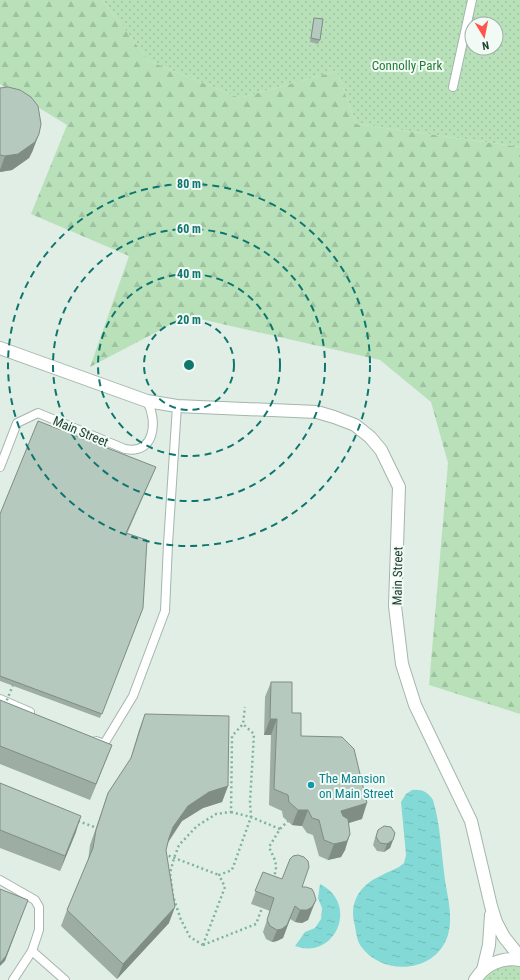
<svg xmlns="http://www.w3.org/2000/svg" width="520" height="980" font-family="'Roboto Condensed',sans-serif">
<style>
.green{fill:url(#green-dots);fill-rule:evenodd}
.forest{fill:url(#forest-firs)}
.water{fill:url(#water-ripples)}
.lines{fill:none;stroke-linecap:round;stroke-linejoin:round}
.service-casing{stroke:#a3b7ac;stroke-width:10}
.minor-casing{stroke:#a3b7ac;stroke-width:14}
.path{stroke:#7eb598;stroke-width:2.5;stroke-dasharray:2 3;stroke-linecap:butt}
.service{stroke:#fff;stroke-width:8}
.minor{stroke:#fff;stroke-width:12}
.path-bridge{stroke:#7eb598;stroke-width:2.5;stroke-dasharray:2 3;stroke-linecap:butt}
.wall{fill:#9dada3}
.shaded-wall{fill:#7f8d85}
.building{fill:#b6c9be;stroke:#7f8d85}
.ring{fill:none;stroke:#0f766e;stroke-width:2;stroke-dasharray:7 5}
.culture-dot{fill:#0f9aa8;stroke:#f2faf5;stroke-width:1.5}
.labels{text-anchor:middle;stroke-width:4;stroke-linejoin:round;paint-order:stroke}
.park-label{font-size:13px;fill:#247d34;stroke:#f2faf5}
.street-label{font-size:13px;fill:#1f4131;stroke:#f2faf5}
.culture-label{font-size:13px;fill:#0d838f;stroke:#f2faf5;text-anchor:start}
.centre{fill:#0f766e;stroke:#f2faf5;stroke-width:2}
.ring-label{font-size:12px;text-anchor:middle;font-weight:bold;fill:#0f766e;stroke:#f2faf5;stroke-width:4;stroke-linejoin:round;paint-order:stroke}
</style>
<defs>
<pattern id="green-dots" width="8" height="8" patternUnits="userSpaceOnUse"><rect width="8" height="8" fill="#b8e1ba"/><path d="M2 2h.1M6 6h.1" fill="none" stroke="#9ec2a0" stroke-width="1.8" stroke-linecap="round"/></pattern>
<pattern id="forest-firs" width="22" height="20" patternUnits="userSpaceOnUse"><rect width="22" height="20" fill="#b8e1ba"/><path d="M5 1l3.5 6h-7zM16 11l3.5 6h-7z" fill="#9ec2a0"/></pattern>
<pattern id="water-ripples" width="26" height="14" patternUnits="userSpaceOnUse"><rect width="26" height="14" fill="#83d9d5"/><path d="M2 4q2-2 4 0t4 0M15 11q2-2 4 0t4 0" fill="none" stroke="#71bbb7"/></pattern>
</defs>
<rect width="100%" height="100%" fill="#e1eee6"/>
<g class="green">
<path d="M102,0H520V147L356,124L337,71L240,98L149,61ZM472,24H496V48H472Z"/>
<path d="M520,960V980H475L479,974Z"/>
</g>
<path class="forest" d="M0,0H102L149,61L240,98L337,71L356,124L520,147V714L429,685L448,463L431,402L380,360L187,316L90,367L129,256L31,214L67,125L0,84Z"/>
<g class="water">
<path d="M412,790C422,789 428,792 433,800C440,823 441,849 444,872C446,893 454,914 448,935C436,974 381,977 360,945C356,938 356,929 354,922C351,908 355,895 365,886C373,878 389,872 399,867L404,863L406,855L401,802L406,794Z"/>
<path d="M320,884C360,904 335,961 295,946L305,932L315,928L321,919L322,908L318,898Z"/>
</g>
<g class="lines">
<g class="service-casing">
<g id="service">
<path d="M453,87L472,0"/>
<path d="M0,467L17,423L38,413L125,449C155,455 158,421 147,401"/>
<path d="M0,699L30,712"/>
<path d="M96,741L104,744L133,696L165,611L168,544L177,406"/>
<path d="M0,880L35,900L39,907V930L32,951L13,980"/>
<path d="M32,951L65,980"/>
</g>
</g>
<g class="minor-casing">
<g id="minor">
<path d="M0,348L147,401L177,406L317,412L334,417L355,425L370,437L381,450L399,487L395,606L402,664L415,705L471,821L491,906L496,922L504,937L520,957"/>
<path d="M483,970L489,945L491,915"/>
<path d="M475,980C485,964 502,957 520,960"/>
</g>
</g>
<g class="path">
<path d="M231,812L251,817L250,802L254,734L243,724"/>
<path d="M78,821L97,828"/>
<path d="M164,854L219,875"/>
<path d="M273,879C279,864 275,861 269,847L280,829L288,821"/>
<path d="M203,945L190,937L181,920L173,896L170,873L174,858L179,845L197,826L216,814L231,812L232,736L243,724L245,707"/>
<path d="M203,945L225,887L219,875L232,870L251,817L280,829"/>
<path d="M203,945L256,924L262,908"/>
</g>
<use href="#service" class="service"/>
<use href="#minor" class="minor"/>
<path class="path-bridge" d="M5,705L13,685"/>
</g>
<g class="wall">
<path d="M314,18L320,40L318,44L310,42L313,22Z"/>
<path d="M0,88L33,150L29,158L12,170L0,172Z"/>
<path d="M156,467L127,534L143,608L100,718L0,681V514Z"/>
<path d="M271,682L292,713L301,736L362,819L349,823L345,850L341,857L328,860L319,856L313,835L307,833L302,826L292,825L283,817L282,811L269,805L271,735H264L265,697Z"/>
<path d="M0,700L112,745L90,800L0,764Z"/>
<path d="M145,714L228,786L222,802L203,808L182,821L168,843L166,850L169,923L117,979L61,926L67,910L88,861L90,845L108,793L130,761L139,730Z"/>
<path d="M0,783L76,832L60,871L0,848Z"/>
<path d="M378,830L393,840L390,848L384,852L377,851L373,845L375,838Z"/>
<path d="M263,872L302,887L311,912L308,920L302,923L295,922L290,919L283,938L277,941L272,942L266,939L263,932L270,911L251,904Z"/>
</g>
<g class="shaded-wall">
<path d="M39,134L33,150L29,158L12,170L0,172V170L5,156Z"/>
<path d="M270,719H277L271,735H264Z"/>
<path d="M112,745L90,800L96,784Z"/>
<path d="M228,786L222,802L203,808L182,821L167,843L169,838L173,827L188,806L209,792Z"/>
<path d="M367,803L362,819L335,827L341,811Z"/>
<path d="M298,810H308L302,826L292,825Z"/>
<path d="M81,816L76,832L60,871L65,856Z"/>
<path d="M350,834L345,850L341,857L328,860L334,844Z"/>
<path d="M393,840L390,848L384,852L387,844Z"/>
<path d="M316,900L308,920L302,923L295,922L300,910Z"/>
<path d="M26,905L5,961L0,966V963Z"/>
<path d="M295,906L283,938L277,941L272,942L277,930Z"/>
<path d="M175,907L169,923L117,979L123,964Z"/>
</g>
<g class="building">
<path d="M314,18L323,19L320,40L311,38Z"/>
<path d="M8,87L20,90L31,97L38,106L41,124L39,134L35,142L18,154L5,156L0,155V88Z"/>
<path d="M38,421L156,467L126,533L147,540L143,608L102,714L0,676V514Z"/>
<path d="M271,682H292V713H301V736L342,737L354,749L367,803L341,811L343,816L348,819L350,834L347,841L334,844L324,840L319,820L312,818L308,810H298L289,802L288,795L274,789L277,719H270Z"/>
<path d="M0,700L112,745L96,784L0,746Z"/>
<path d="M145,714L229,716L228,786L209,792L188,806L173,827L169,838L166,850L175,907L123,964L67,910L93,848L96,830L108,793L131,758Z"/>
<path d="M0,783L81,816L65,856L0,830Z"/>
<path d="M384,826L391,827L395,833L393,840L387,844L380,843L376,837L378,830Z"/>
<path d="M298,855L304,857L308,861L309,867L302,887H306L312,889L314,893L316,900L312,907L307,910H300L295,906L287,925L282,929L277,930L270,926L267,920L274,898L255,891L263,872L282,879L290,859L293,856Z"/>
<path d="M0,889L28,900L6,956L0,963Z"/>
</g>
<g class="ring">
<circle cx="189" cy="365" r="45"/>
<circle cx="189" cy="365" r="91"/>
<circle cx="189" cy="365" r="136"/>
<circle cx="189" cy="365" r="181"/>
</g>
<circle class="culture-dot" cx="311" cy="785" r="4"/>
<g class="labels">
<g class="park-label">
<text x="407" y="70">Connolly Park</text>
</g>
<g class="street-label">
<text transform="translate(81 431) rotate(23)" y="5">Main Street</text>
<text transform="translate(397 576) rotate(-89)" y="5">Main Street</text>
</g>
<g class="culture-label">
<text x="319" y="783">The Mansion<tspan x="319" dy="15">on Main Street</tspan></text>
</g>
</g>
<circle cx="189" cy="365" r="6" class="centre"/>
<g class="ring-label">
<text x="189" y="188">80 m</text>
<text x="189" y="233">60 m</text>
<text x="189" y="278">40 m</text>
<text x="189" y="324">20 m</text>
</g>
<g transform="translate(484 36) rotate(170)"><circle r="19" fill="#f2faf5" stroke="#9eb0a7"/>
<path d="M0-3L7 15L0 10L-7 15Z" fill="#ff554e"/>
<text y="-6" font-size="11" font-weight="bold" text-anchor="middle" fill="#1f4131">N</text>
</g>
</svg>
